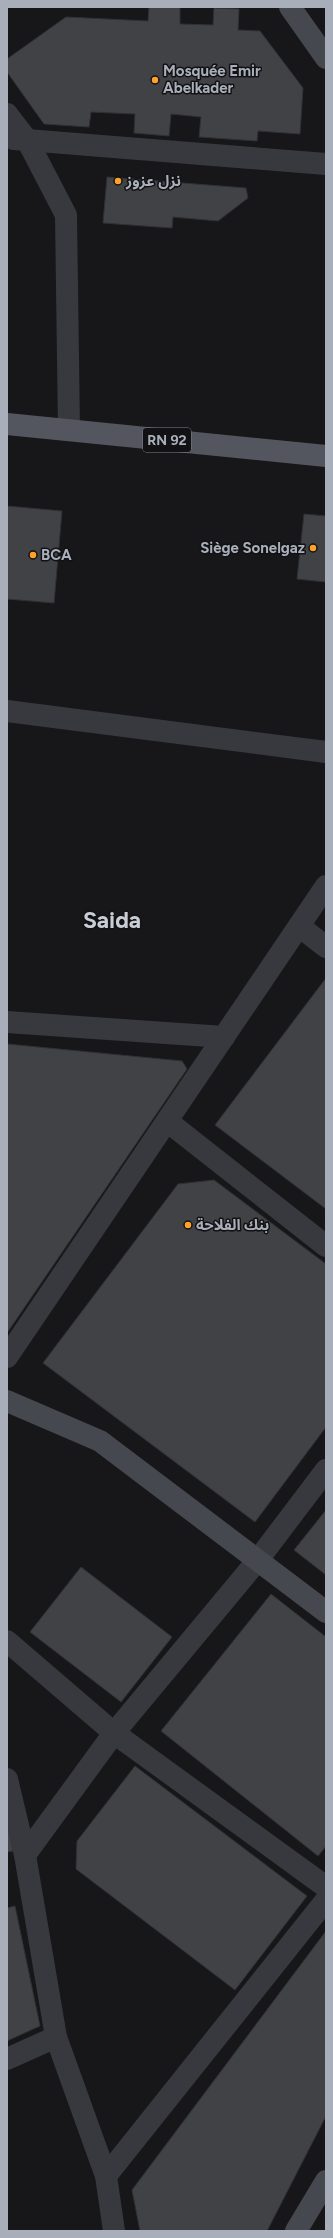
<svg xmlns="http://www.w3.org/2000/svg" width="333" height="2238" font-family="Figtree,'Noto Sans Arabic',sans-serif">
<style>
.building{fill:#414246;stroke:#303135}
.lines{fill:none;stroke-linecap:round;stroke-linejoin:round}
.street{stroke:#37393e;stroke-width:22}
.secondary{stroke:#45484f;stroke-width:22}
.primary{stroke:#53565e;stroke-width:22}
.poi-dot{fill:#ffa229;stroke:#121214;stroke-width:1.5}
.labels{text-anchor:middle;stroke-width:3;stroke-linejoin:round;paint-order:stroke}
.shield{fill:#121214;stroke:#7b8088;stroke-width:1}
.shield-label{font-size:14px;font-weight:bold;fill:#a8afba}
.poi-label{font-size:15px;font-weight:bold;fill:#a8afba;stroke:#121214;text-anchor:start}
.town-label{font-size:23px;font-weight:bold;fill:#c9ced6;stroke:#121214}
</style>
<rect width="100%" height="100%" fill="#171719"/>
<g class="building">
<path d="M149,7H180V24L213,25L214,8L239,9L238,30L260,31L303,88L300,134L258,131L257,141L199,137L201,117L171,114L169,136L134,133L135,114L91,112L89,127L44,124L7,72V59L66,17L148,21Z"/>
<path d="M107,177L246,188L248,198L218,221L173,217L172,228L103,223Z"/>
<path d="M7,506L62,511L54,603L7,599Z"/>
<path d="M304,514L326,516V582L297,579Z"/>
<path d="M326,978V1209L215,1125Z"/>
<path d="M7,1044L182,1061L187,1069L7,1333Z"/>
<path d="M214,1180L326,1264V1427L255,1522L43,1363L178,1184Z"/>
<path d="M326,1510V1575L294,1550Z"/>
<path d="M81,1567L172,1637L121,1702L30,1632Z"/>
<path d="M271,1594L326,1637V1846L318,1856L161,1731Z"/>
<path d="M135,1766L307,1896L235,1990L76,1869L77,1841Z"/>
<path d="M7,1816L13,1851L7,1852Z"/>
<path d="M15,1906L40,2026L7,2041V1908Z"/>
<path d="M326,1931V2116L267,2231H140L132,2190Z"/>
</g>
<g class="lines">
<g class="street">
<path d="M7,114L27,140L66,215L69,430"/>
<path d="M14,139L326,164"/>
<path d="M7,711L326,752"/>
<path d="M299,926L326,947"/>
<path d="M7,1022L224,1037"/>
<path d="M167,1121L326,1246"/>
<path d="M7,1357L326,886"/>
<path d="M7,1641L114,1733L326,1887"/>
<path d="M7,1779L25,1855L56,2037L106,2176L114,2231"/>
<path d="M25,1855L114,1733L257,1561L326,1470"/>
<path d="M7,2059L56,2037"/>
<path d="M106,2176L326,1900"/>
</g>
<g class="secondary">
<path d="M290,7L326,58"/>
<path d="M7,1401L100,1441L326,1612"/>
<path d="M296,2231L326,2181"/>
</g>
<path class="primary" d="M7,424L326,456"/>
</g>
<g class="poi-dot">
<circle cx="155" cy="80" r="4"/>
<circle cx="118" cy="181" r="4"/>
<circle cx="313" cy="548" r="4"/>
<circle cx="33" cy="555" r="4"/>
<circle cx="188" cy="1225" r="4"/>
</g>
<g class="labels">
<rect class="shield" x="143" y="428" width="48" height="24" rx="3"/>
<g class="shield-label">
<text x="167" y="445">RN 92</text>
</g>
<g class="poi-label">
<text x="163" y="76">Mosquée Emir<tspan x="163" dy="17">Abelkader</tspan></text>
<text x="126" y="186">نزل عزوز</text>
<text x="305" y="553" text-anchor="end">Siège Sonelgaz</text>
<text x="41" y="560">BCA</text>
<text x="196" y="1230">بنك الفلاحة</text>
</g>
<g class="town-label">
<text x="112" y="928">Saida</text>
</g>
</g>
<rect width="333" height="2238" fill="none" stroke="#a8afba" stroke-width="16"/>
</svg>
